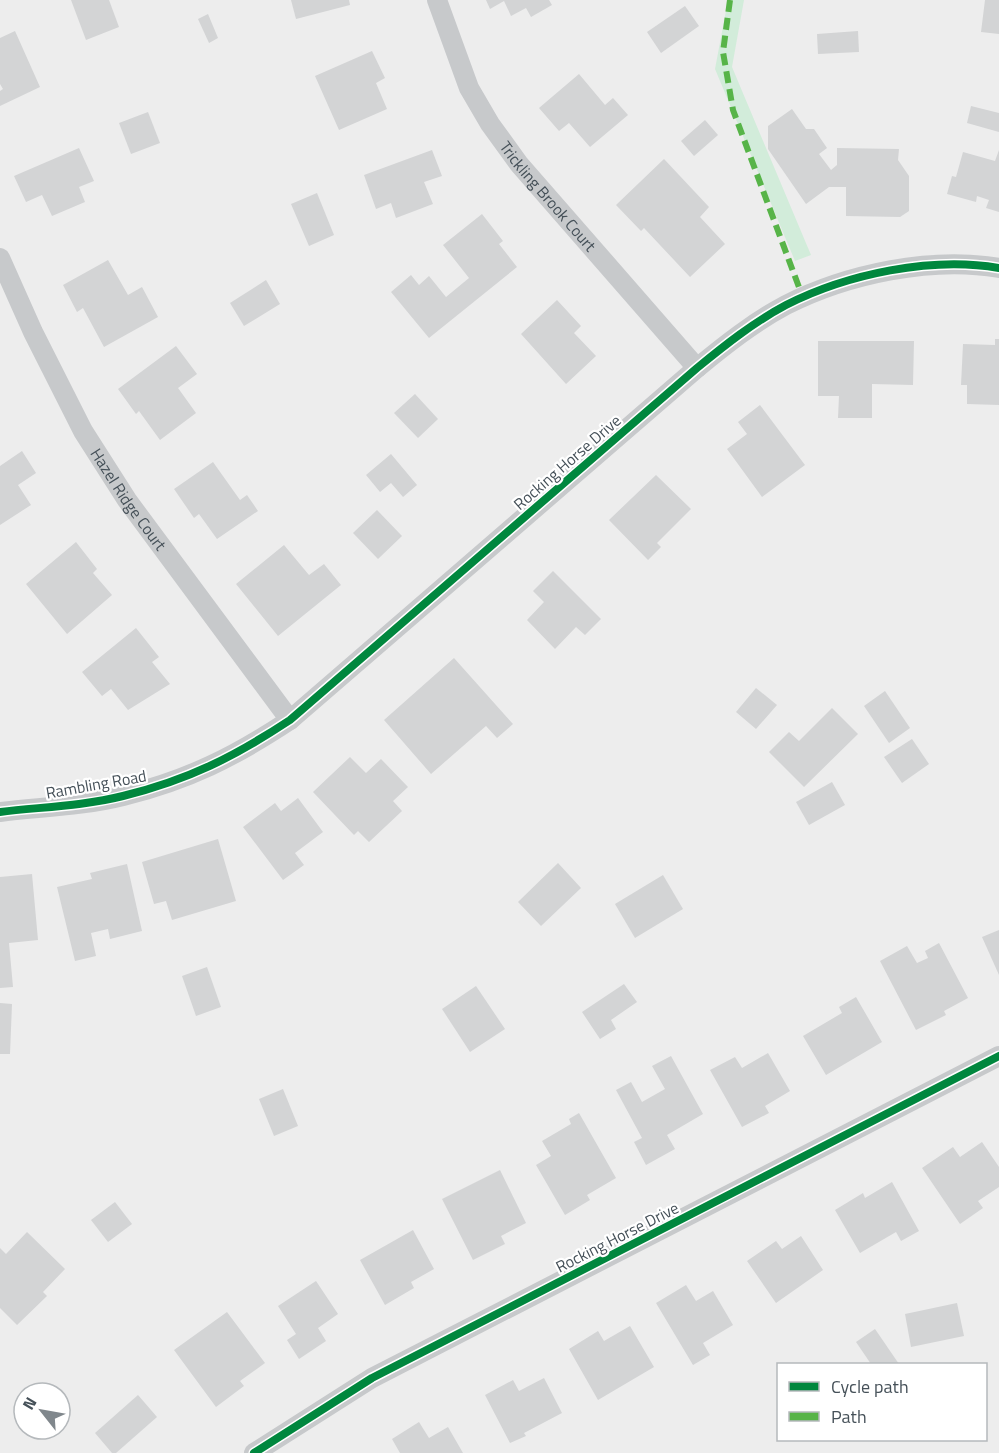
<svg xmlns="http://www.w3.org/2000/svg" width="999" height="1453" font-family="'Titillium Web',sans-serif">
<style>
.green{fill:#d2ecda}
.building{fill:#d3d4d5}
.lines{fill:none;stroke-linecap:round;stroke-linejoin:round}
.minor{stroke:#c7c9cb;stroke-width:20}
.quiet{stroke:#57b448;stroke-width:6;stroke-dasharray:12 6;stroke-linecap:butt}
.cycleway-casing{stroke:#fff;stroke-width:11}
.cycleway{stroke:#00873e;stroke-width:8}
.labels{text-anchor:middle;stroke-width:4.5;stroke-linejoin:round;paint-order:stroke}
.street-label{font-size:16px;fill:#455058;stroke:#fff}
</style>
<rect width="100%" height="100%" fill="#ededed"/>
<path class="green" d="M728,0H744L732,67L811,255L795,261L715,69Z"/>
<g class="building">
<path d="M71,0H109L119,27L86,40Z"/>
<path d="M291,0H349L350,5L296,19Z"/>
<path d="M486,0H549L552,5L531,17L526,8L511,16L504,1L490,9Z"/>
<path d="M985,0H999V34L981,32Z"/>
<path d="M685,6L699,26L661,53L647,32Z"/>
<path d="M208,14L218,38L209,43L198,19Z"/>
<path d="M15,31L40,87L0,106V91L3,89L0,84V38Z"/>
<path d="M858,31L859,52L818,54L817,34Z"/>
<path d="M372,51L385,78L376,83L387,109L339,130L315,76Z"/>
<path d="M579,74L605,105L613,98L628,115L590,147L569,123L559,131L539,108Z"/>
<path d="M971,106L999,113V132L967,123Z"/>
<path d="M792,109L806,129H814L827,148L819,154L831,170L837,165V148L899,149L898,160L909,176V211L900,217L846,216V187H829L806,204L768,149V126Z"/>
<path d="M148,112L160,143L131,154L119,123Z"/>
<path d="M705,120L718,135L694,156L681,141Z"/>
<path d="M79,148L94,181L79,187L85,202L52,216L42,195L26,202L14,176Z"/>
<path d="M432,150L442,176L424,182L433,204L396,218L391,203L376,209L364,175Z"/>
<path d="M999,150V212L986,208L989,200L977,196L976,202L947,194L952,176L956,177L963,152L995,161Z"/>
<path d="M664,159L709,207L700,217L725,244L690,277L644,228L641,231L616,205Z"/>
<path d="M317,193L334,235L309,246L291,204Z"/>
<path d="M482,214L503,241L499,244L517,267L429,338L391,292L411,275L419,285L429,276L446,297L469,278L443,245Z"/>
<path d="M108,260L128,295L142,287L158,317L104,347L83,308L77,312L63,285Z"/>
<path d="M266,280L280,304L244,326L230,303Z"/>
<path d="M557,300L581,326L574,333L596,356L566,384L521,334Z"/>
<path d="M995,339H999V405L967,404V385H961L963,344L995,345Z"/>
<path d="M818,341H914L913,385L872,384V418H838L839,396H818Z"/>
<path d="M176,346L197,374L178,388L196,413L160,440L139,411L136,414L118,389Z"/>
<path d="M415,394L438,419L418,438L394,413Z"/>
<path d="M760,405L805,465L762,497L727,449L747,434L738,422Z"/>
<path d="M22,451L36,473L18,485L31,505L0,525V466Z"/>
<path d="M391,454L417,485L403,497L391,483L380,492L366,475Z"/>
<path d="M213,462L240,500L247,495L258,511L217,539L199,514L194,518L174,489Z"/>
<path d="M656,475L691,509L657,543L661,547L648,560L609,520Z"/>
<path d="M377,510L402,536L378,559L353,533Z"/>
<path d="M76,542L97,569L93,573L112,595L67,634L26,584Z"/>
<path d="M284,545L309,575L324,564L341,585L278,636L236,584Z"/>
<path d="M553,571L601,619L585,635L576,627L555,649L527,620L544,602L533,591Z"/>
<path d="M136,628L159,657L152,662L170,684L128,710L111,689L102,696L82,672Z"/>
<path d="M454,658L513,724L497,738L486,726L431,774L384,720Z"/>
<path d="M756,688L777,705L756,729L736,712Z"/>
<path d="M885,691L910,728L889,743L864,706Z"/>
<path d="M832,708L858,734L804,787L769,752L789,732L799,741Z"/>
<path d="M912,739L929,764L902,783L884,757Z"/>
<path d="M350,757L366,773L381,759L408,787L393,801L402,811L369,842L358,831L354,835L313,792Z"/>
<path d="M832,782L845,805L809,825L796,802Z"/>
<path d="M298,798L323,832L295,853L304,865L283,880L243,827L275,803L281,811Z"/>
<path d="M218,839L236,901L172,920L166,901L154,904L142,862Z"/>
<path d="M558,863L581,888L541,926L518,902Z"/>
<path d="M127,864L142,931L110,939L108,929L91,933L96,956L75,961L57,887L92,879L90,873Z"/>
<path d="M32,874L38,940L9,943L13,987L0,988V877Z"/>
<path d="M663,875L683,909L635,938L615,904Z"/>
<path d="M999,930V975L982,937Z"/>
<path d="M939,943L968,998L944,1011L946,1015L916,1030L880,961L907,946L917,963L928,958L925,951Z"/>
<path d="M207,967L221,1007L196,1016L182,976Z"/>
<path d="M624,984L637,1002L611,1020L616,1029L600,1039L582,1012Z"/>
<path d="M476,986L505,1029L470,1052L442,1009Z"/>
<path d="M856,997L882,1042L826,1075L803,1036L842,1013L839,1007Z"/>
<path d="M0,1003L12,1004L10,1054H0Z"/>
<path d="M768,1053L790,1091L765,1106L769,1113L742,1127L710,1070L735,1057L742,1068Z"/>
<path d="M671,1056L703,1114L667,1135L675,1149L646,1165L634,1142L642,1138L616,1090L631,1082L642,1102L665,1089L652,1066Z"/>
<path d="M283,1089L298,1126L274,1136L259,1099Z"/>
<path d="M579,1113L616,1178L587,1195L590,1200L565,1215L536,1165L551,1156L542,1141L571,1124L569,1119Z"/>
<path d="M982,1142L999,1167V1187L978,1201L983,1208L960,1224L922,1168L953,1147L960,1157Z"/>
<path d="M500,1170L526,1223L501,1236L505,1244L473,1260L442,1199Z"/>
<path d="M892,1182L919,1231L901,1241L896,1232L860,1253L835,1210L863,1193L865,1198Z"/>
<path d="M115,1202L132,1224L108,1242L91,1220Z"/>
<path d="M413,1230L434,1269L411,1282L414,1288L385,1305L360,1260Z"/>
<path d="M27,1232L65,1269L43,1292L47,1296L17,1325L0,1308V1248L6,1254Z"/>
<path d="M801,1236L823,1270L776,1303L747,1261L776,1241L782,1249Z"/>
<path d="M316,1281L338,1314L318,1328L326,1341L299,1359L287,1340L296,1334L278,1306Z"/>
<path d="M686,1285L696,1301L713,1291L733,1325L703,1343L710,1355L693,1365L656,1303Z"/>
<path d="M957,1303L964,1336L911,1347L905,1314Z"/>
<path d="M227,1312L265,1363L240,1381L244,1386L216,1407L174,1350Z"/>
<path d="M630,1326L654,1367L598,1400L569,1349L598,1331L604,1341Z"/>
<path d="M875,1329L899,1364H871L856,1342Z"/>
<path d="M544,1378L562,1413L524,1433L526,1436L510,1443L485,1395L513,1380L519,1391Z"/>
<path d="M138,1395L157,1417L116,1453H112L95,1433Z"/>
<path d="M419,1422L429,1438L448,1427L463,1453H400L392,1439Z"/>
</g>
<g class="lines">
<g class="minor">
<path id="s1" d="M437,0L469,88L490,124L519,164L697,368"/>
<path id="s2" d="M0,258L33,332L83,431L127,500L290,720"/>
<path d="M0,812C41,807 83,806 123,796C188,780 234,757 290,720L697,368C725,345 754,322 786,305C847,274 932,256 999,268"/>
<path d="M254,1453L372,1378L999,1056"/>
</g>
<path class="quiet" d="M730,0L723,52L733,110L803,298"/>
<g class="cycleway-casing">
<g id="cycleway">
<path d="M0,812C41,807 83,806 123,796C188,780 234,757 290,720L697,368C725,345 754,322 786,305C847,274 932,256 999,268"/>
<path d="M254,1453L372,1378L999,1056"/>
</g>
</g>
<use href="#cycleway" class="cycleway"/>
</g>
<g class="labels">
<g class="street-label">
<text dy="6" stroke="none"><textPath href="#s1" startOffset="228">Trickling Brook Court</textPath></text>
<text transform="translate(567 462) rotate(-41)" y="6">Rocking Horse Drive</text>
<text dy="6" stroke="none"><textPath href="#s2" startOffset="274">Hazel Ridge Court</textPath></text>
<text transform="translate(96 784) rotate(-10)" y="6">Rambling Road</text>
<text transform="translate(617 1237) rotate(-27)" y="6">Rocking Horse Drive</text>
</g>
</g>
<rect x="777" y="1363" width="210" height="78" fill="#ffffff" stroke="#b5b9bc" stroke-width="1.5"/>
<rect x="789" y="1382" width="30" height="9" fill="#00873e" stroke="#b5b9bc" stroke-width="1.5"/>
<text x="831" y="1393" font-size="18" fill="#455058">Cycle path</text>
<rect x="789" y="1412" width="30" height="9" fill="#57b448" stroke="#b5b9bc" stroke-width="1.5"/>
<text x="831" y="1423" font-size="18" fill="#455058">Path</text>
<g transform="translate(42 1411) rotate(301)"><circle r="28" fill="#ffffff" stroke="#b5b9bc" stroke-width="1.5"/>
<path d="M0-4.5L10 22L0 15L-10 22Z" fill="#80878c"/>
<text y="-9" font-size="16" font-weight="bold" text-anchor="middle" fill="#455058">N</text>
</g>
</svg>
